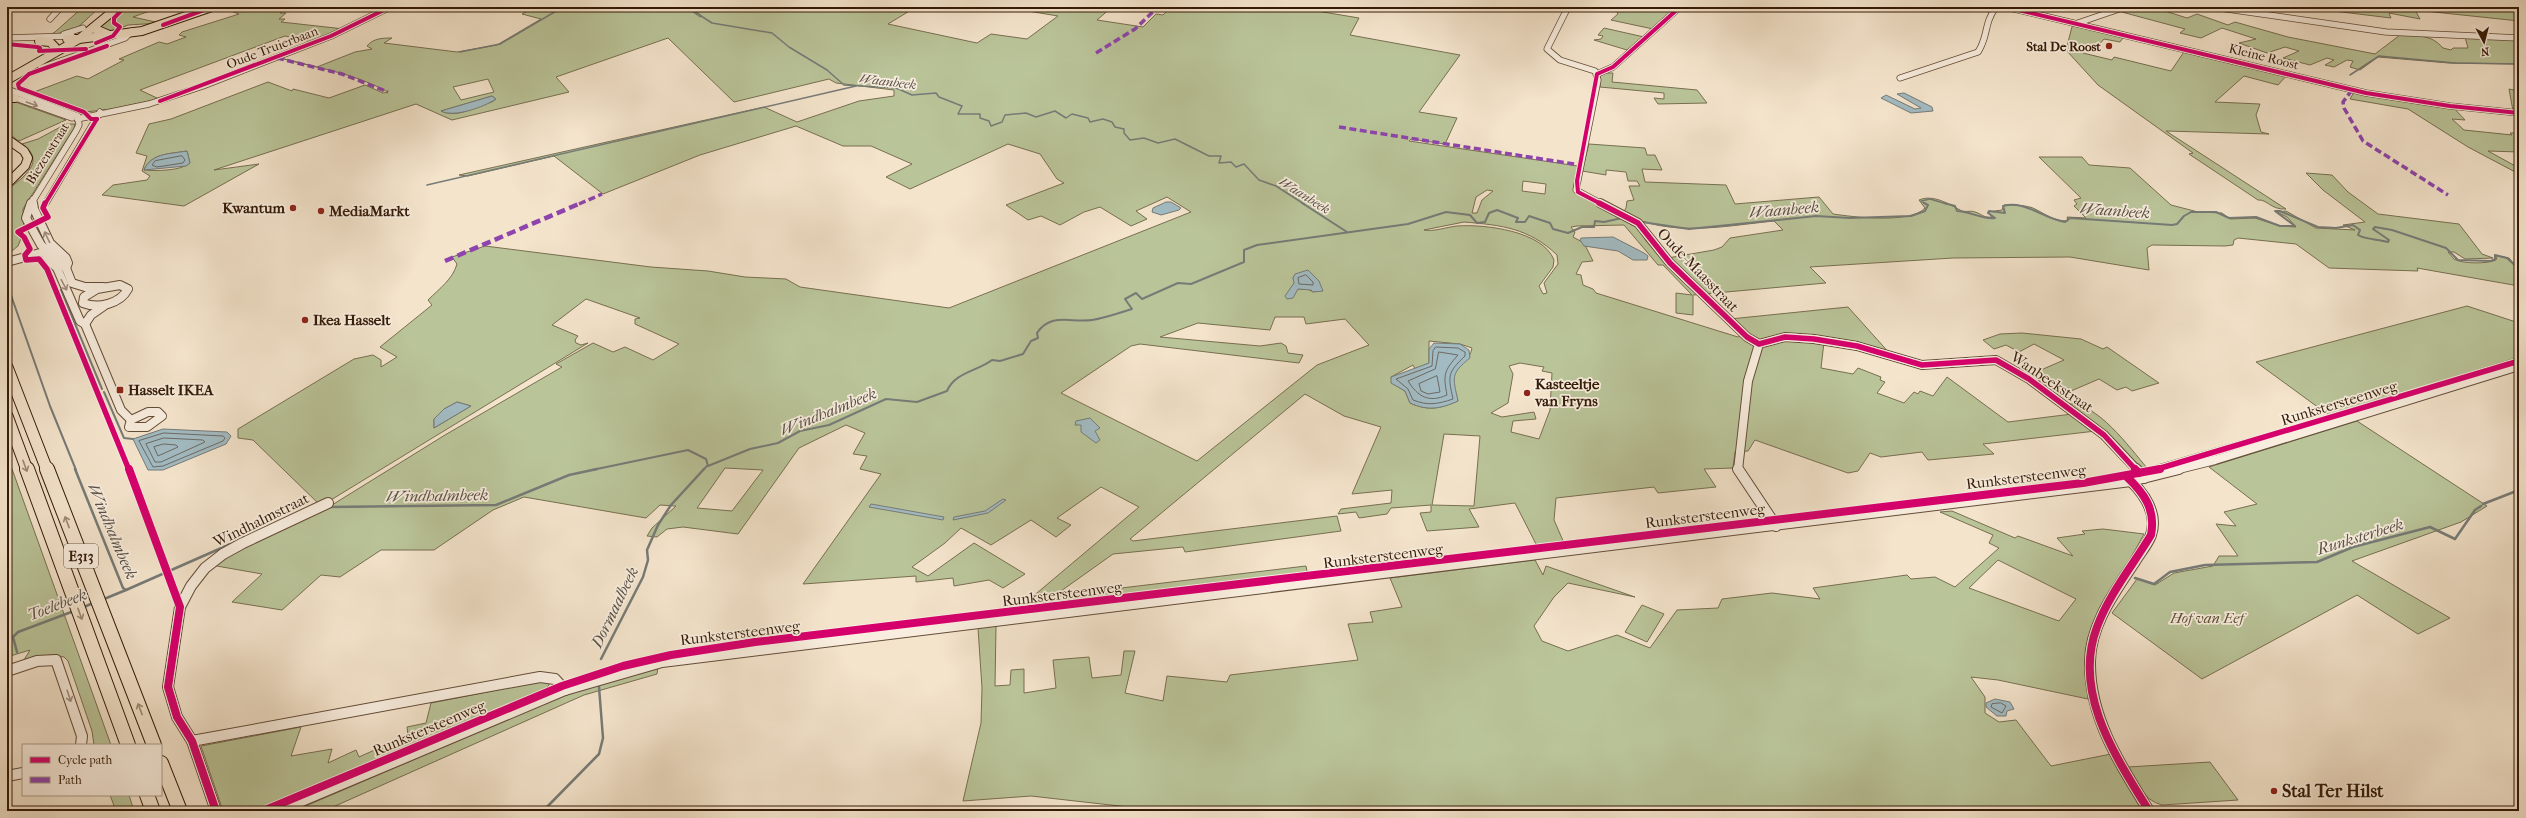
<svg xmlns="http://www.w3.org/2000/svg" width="2526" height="818" font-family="'IM FELL French Canon',serif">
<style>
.green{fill:#bac499;stroke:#776f50;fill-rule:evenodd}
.water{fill:#a2bbc3;stroke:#767b77}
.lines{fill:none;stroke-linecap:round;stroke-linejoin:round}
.shore{stroke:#6b6a64;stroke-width:1}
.stream-far2{stroke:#767b77;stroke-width:1.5}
.stream-far1{stroke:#767b77;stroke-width:2}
.stream{stroke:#767b77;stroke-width:2.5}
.minor-far2-casing{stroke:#644c38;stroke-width:7}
.minor-far1-casing{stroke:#644c38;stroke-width:10}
.minor-casing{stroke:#644c38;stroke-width:12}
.major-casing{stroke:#341a06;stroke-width:10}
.highway-far2-casing{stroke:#341a06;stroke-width:10}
.highway-far1-casing{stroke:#341a06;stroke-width:13}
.highway-casing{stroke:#341a06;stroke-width:16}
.minor-far2{stroke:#f8edde;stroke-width:5.5}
.minor-far1{stroke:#f8edde;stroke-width:8}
.minor{stroke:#f8edde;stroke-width:10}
.major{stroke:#f4e4cc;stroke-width:8}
.highway-far2{stroke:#f4e4cc;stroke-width:8}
.highway-far1{stroke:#f4e4cc;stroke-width:11}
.highway{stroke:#f4e4cc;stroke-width:14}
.quiet-far1{stroke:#8e44ad;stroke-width:3.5;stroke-dasharray:7 3.5;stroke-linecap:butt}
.quiet{stroke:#8e44ad;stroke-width:4.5;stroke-dasharray:9 4.5;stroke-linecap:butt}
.cycleway-far2-casing{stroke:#f8edde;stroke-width:6}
.cycleway-far1-casing{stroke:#f8edde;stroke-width:8}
.cycleway-casing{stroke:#f8edde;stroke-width:10}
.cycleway-far2{stroke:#d6006c;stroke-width:4}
.cycleway-far1{stroke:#d6006c;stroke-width:5.5}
.cycleway{stroke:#d6006c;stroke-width:8}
.oneway{stroke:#a08e7d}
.oneway2{stroke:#9e8973}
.poi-dot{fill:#8f2418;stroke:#f8edde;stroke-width:1.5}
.labels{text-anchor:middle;stroke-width:3.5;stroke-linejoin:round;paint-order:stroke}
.far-poi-label{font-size:13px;font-weight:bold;fill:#341a06;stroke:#f8edde;text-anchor:end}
.far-street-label{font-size:13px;fill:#341a06;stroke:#f8edde}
.far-water-label{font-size:13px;font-style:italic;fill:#5a5248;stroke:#f8edde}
.shield{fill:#f8edde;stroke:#6f5947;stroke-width:1}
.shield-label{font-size:14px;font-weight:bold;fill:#341a06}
.poi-label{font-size:15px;font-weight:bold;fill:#341a06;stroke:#f8edde;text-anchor:start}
.street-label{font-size:15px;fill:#341a06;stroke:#f8edde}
.park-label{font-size:15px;font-style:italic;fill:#5c4d32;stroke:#f8edde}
.water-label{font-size:16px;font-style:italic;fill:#5a5248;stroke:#f8edde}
.near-poi-label{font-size:18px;font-weight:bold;fill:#341a06;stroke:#f8edde;text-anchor:start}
</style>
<rect width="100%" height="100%" fill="#f4e4cc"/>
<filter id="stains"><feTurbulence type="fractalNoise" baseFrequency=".005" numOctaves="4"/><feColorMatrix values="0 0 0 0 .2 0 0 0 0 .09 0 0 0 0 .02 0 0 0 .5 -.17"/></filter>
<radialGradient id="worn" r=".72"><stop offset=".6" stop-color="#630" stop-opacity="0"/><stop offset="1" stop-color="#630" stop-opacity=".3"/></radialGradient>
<g class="green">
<path d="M83,7H100L76,29L48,36L55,32Z"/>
<path d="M122,7H161L133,17L160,23L128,25L111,32L98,28Z"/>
<path d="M220,7H287L280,13H286L279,19H285L281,22L344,29L312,42L285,36L140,90L159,99L112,109L85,112L34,92L77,76L88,79L124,60L119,59L159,42L167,44L186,37L179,35L182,32L239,14Z"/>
<path d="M507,7H686L700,17L702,16L689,7H916L888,24L977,43L991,34L1027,39L1058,16L1004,7H1112L1097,20L1143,27L1156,14L1163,15L1171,7H1293L1359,18L1350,35L1460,55L1419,112L1457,118L1445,144L1411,139L1409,141L1578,166L1574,190L1637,224L1646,241L1662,259L1714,250L1722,247L1730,238L1783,230L1774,221C1724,226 1670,238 1623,213L1626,208L1627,201L1634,200L1629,186H1640L1637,181H1628L1626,172L1606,170V175L1582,171L1589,144L1645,148L1647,155H1655L1662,170L1642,169L1645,182L1726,185L1735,204L1819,197L1833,214C1853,217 1911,224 1925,208L1919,200C1933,194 1949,204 1960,210C1964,213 1971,210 1975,212C1982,214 1983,218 1992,217L1988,212L2002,210L2004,205C2013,205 2028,205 2035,209C2047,215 2054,221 2068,221L2067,217L2086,218L2074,206L2077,204L2074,200L2081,198L2039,157H2082L2089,165L2130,168L2171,205L2198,212L2222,213L2230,219L2255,218L2280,226L2296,227L2287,217L2277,212L2286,211L2316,228L2355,230L2343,225L2365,222L2323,190L2306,173L2332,175L2348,192L2378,214L2459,224L2482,254L2493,258L2465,259L2454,252H2448C2450,254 2452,257 2454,259C2462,264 2488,264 2496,260L2497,256L2509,258L2519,270V286L2417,268L2418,271L2329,268L2296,244L2238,238L2234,240L2233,245L2225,246L2152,245L2147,248L2149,270L2070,257L1953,258L1810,267L1826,283L1693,295V315L1676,313V293L1692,295L1663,265H1658L1624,225L1577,226L1571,227L1575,232L1573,237L1584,243L1593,261L1582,262L1576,274L1581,275L1583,285L1593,289L1596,293L1738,337L1742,335L1739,328L1730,319L1848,307L1892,356C1857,344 1788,323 1754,343L1759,345L1793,339L1824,342L1821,368L1853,374L1858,368L1881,377L1880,380L1885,382L1877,393L1904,403L1914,392L1918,394L1920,391L1933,396L1947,377L2008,422L2072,414L2096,431L1983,444L1994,454L1928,460L1922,452L1881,457L1870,453L1858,471L1848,473L1755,440L1748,451L1735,452L1733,468L1704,469L1716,487L1658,493L1654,487L1556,498L1554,520L1564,543L1537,546L1515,503L1469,509L1479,527L1427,531L1420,513L1431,512V505L1391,508L1387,514L1359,518L1356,512L1338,514L1341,509L1391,503L1392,490L1352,494L1381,427L1344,416L1305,394L1130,539L1133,541L1337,516L1341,531L1185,552L1183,547L1113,554L1054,596L1306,566L1308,576L1018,609L1139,507L1101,487L1057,518L1071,525L1056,537L1031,520L991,545L961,528L945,543L912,567L928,576L974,543L1025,574L1003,588L989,580L954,586L953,578L916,582V576L803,584L881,474L860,469L867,456L853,454L865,433L846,425L799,448L738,534L683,527L667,529L657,537L647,536L652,528L676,506L660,505L646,518L524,497L493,510L434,550H381L340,577L321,575L282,610L232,602L262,574L211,565L229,552L256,539L332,505L445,435L562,367L556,364L593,343L613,352L625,347L653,360L679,344L635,324V319L640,318L586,299L552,325L578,336L575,340L576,343L581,345L588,343L321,506L253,440L238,438V429L354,359L373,355L381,360V367L397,357L380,347L432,305L428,300C439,289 453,279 457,264L452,257L485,246L651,267L708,271L745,277L786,279L800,287L949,308L1191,212L1167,197L1136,211L1147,219L1131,226L1100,207L1084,212L1060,225L1041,216L1028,220L1006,205L1064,183L1057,179L1040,154L1008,144L910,189L886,177L912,164L871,146H843L796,126L700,155L603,194L554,156L468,176L459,175L764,107L797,122L859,101L894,96V90L836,83L829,79L734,102L668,38L556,77L569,92L452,120L416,104L214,170L259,164L184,206L102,195L113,185L147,180L150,176L142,171L147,156L136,153L149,124L171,119L268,82L292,91L293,89L329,98L365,85L383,93L388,92C354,73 317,68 280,58L317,67L355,52L372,49L367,46C373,38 384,38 392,38L384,43L457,52L497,45L541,19L522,14L529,10ZM488,79L494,92L461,100L453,87ZM492,96L496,99L492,102C475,106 458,119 441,111ZM187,151L190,163C181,171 156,171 144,170C151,153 170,154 187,151ZM1523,181L1546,184L1545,194L1522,191ZM1487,190L1493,191L1482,200L1477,213H1472L1476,197ZM1464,222C1501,225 1529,228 1557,255L1558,264L1544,283L1547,293L1543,294L1539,286L1553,267L1554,260C1543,231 1485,224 1457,226C1447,227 1433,232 1424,230ZM1296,274L1315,278L1322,290L1313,292L1308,289H1298L1293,278ZM1275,317H1304L1306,324L1345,319L1369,345L1317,365L1197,461L1061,393L1131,346L1140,344L1299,363L1303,355L1288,353L1286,346L1281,343L1260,346L1160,337L1198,323L1270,330ZM1429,341L1460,344L1472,348C1469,363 1462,359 1455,370C1450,378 1456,393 1458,401C1439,409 1428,411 1410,403L1405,391L1392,383L1391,377L1413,365L1415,369L1429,363ZM1520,363L1544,367L1542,371L1552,373L1550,410L1539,439L1511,432L1513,421L1536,419L1534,412L1502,417L1491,413L1508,403L1513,374L1509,366ZM457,402L471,406L434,428V419L444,409ZM1444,434L1480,436L1474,506L1432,505ZM725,468L763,470L732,511L697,508Z"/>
<path d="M1600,7H1678L1653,29L1611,20L1618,14L1616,10Z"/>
<path d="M2130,7L2165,8V11L2187,18L2197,14L2228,25L2235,22L2288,37L2375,54L2400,35C2417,36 2431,34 2443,48L2451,50L2453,48H2468L2465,37L2519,40V64L2449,63L2378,57L2360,70L2350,67L2353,61L2347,60L2334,67L2325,65L2334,60L2327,58L2310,65L2283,58L2299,51L2285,47L2267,53L2239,43L2256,39L2222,28L2201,38L2180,33L2185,29L2118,11Z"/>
<path d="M2301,7H2400L2414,9L2413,7H2517L2519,21L2415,10L2420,19L2389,13L2391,18Z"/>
<path d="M2073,23L2125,35L2120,42L2104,39L2097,47L2089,45L2083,53L2112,60L2114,57L2171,71L2186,49L2287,75L2278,85L2244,76L2215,102L2260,104L2256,115L2261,132L2269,134L2166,131L2286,209C2271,210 2267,199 2258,200L2189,154L2193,153L2098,85L2066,50Z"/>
<path d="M1604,28L1644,37L1627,50L1594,40L1601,39L1603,36L1598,35Z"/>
<path d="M1606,73H1613L1612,82L1697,90L1707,103L1658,104L1654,98L1664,99V93L1600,87V74Z"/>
<path d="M2509,89L2519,91V111H2513Z"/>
<path d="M2354,92L2453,107L2465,120L2452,119L2464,130L2512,135L2510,133H2519V152L2488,151L2519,168V174L2468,147L2408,109L2350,99Z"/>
<path d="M7,99L66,120L19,141C3,133 7,115 7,99Z"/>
<path d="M66,124H75L74,128L23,209L24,231L18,246L7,255V190C24,177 47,161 22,144L38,139Z"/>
<path d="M2467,306L2519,323V357L2330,416L2256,362Z"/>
<path d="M2022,333L2081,339L2103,349L2107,347L2159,383L2132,391L2126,387L2117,390L2099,379L2057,397L2027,376L2064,360L2034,344L2019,352L2006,345L1994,349L1983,340L2000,334Z"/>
<path d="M2068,404C2096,401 2130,448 2147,468L2281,429L2286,431L2145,471Z"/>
<path d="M2357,421L2487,506L2461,522L2352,561L2450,618L2418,634L2357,595L2202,679L2112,613L2137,579L2155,585L2174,573L2213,566L2219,556H2238L2216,524L2236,526L2224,512L2257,504L2209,467Z"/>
<path d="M7,455L111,745H94L92,731L68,661L64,657L51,655L24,660L30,650L7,657L11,631L7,632Z"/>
<path d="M1952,511L2015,538L2018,536L2073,556L2057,538L2085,534L2082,531L2103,529L2144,534L2090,632L2087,646L2088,699L1998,680L1971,677L1985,697V713L1999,722L2016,720L2051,766L2111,754L2144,811H1164L1031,796L963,801L981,723L982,688L978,628L996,626L995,686L1010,685L1011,670L1024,669V693L1056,688L1053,660L1089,657L1092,678L1121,675L1124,651H1135L1125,693L1163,701L1167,676L1227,682L1230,675L1358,660L1348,624L1373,622L1370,612L1402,607L1390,578L1535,560L1543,575L1546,566L1635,597L1568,583L1554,597L1534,626L1542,641L1568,651L1617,635L1650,648L1677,610L1718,608L1722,599L1772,593L1820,599L1813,588L1907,575L1911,579L1935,577L1955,587L1999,548L1989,543L1993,535L1940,512ZM1998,560L2076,599L2059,621L1969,588Z"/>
<path d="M1642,605L1664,614L1647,642L1625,632Z"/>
<path d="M658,667L657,674L584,695L324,811H294L572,692Z"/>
<path d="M543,681L550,683L545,691L254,811H223L201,746L301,727L291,756L332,749L328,763L356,750L359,757L408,735L407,727L426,723L431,703Z"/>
<path d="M2210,762L2238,800L2162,805C2143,800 2137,783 2128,767Z"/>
<path d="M110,795H129L134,811H116Z"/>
</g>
<g class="water">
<path d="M1904,93L1932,107L1933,111L1911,113L1881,98L1886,95L1915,109L1921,108L1897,94Z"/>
<path d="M492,96L496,99C484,107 454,118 441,111Z"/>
<path d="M187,151L190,163L186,166L144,170C151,153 170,154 187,151Z"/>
<path d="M1166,202H1171L1181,208L1179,210L1161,215L1152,212L1153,208Z"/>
<path d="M1613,237L1644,253L1648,256L1647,260H1633L1618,251L1584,246L1580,240L1581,238Z"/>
<path d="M1308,270L1319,281L1323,291L1313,292L1311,290L1298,289L1293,298L1287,299L1285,296L1294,283L1293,278L1295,274Z"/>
<path d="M1434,343L1460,344L1469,350L1470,358C1450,374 1453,377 1458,401C1440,409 1428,411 1410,403L1405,391L1391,383V377L1429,363V349Z"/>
<path d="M457,402L471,406L434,428V419L444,409Z"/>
<path d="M1090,418L1100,428L1095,431L1100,440L1096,443L1081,432V425H1075L1076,421Z"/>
<path d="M163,429L227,432L231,436L226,444L163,470H148L133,439Z"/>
<path d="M1003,499L1006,500L988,513L953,520L954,517L985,511Z"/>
<path d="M871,504L944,517L943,520L869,507Z"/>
<path d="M1995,699L2010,702L2014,709L2007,711L2006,716H1997L1986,707V703Z"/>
</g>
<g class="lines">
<g class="shore">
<path d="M182,156L185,160L183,163L157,167L152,165L155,161Z"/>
<path d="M1306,275L1313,282V285L1299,284L1298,278Z"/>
<path d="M1436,347L1458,348L1465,352V356C1447,373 1448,376 1453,399C1438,404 1428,406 1413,400L1408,389L1396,379L1432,366L1433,351Z"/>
<path d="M1439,352L1458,355C1444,371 1443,374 1447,395C1429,403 1418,397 1408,381L1435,369Z"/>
<path d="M1437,376L1440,392L1428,394L1421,391L1419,384Z"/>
<path d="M164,433L223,436L225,438L223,441L163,466L153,467L139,441Z"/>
<path d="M164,438L203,440L205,442L161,462H155L146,444Z"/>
<path d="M164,444L176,445L178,447L158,456L154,447Z"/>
<path d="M2001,703L2006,706L2002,713L1991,707L1992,704Z"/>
</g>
<g class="stream-far2">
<path d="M687,7L712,23L772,33L789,47L827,70L844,85L896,88L912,95L936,93L939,97L962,106L958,114H980V118L989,121L991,126L1002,122L1005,115L1026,113L1036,117L1055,111L1066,118L1072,114L1088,118L1090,122L1103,119L1112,122L1115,127L1124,129V133L1130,140L1144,138L1158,143L1175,139L1209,156H1221L1219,163L1231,162L1236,167L1244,164L1259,180L1276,186L1304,204"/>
<path d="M460,52L500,44L563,7"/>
<path d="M2350,75L2379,56L2455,63L2519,64"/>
<path d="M427,185L856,86"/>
<path d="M1926,204L1921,201L1930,199L1947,204"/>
</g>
<g class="stream-far1">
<path d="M1302,203L1347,232"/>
<path d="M1944,203L1955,206L1957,211C1970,211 1982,220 1995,218L1988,213L1989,211L2005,213L2003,206C2025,200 2044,219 2065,222L2070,218L2172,225L2177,224L2184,216L2191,212H2216L2229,218L2256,217L2280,226H2295L2275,211H2280L2318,227L2336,228L2353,225L2360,230L2358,235C2366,240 2379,239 2388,242L2389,240L2373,229L2375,227L2392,230L2446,248L2458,260L2491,261L2495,259V255L2507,258L2519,269"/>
<path d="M1642,222L1689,229L1816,216L1850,218L1911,216L1925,211L1928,205L1924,203"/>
<path d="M7,284L50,406L76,470"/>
<path d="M61,290L102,389"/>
<path d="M104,392L124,438L133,439"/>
<path d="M592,470L688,450L706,459L708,466L750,449L778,443L800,431L829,425L886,399L917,402L947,391C955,372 978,371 992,360L1000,361L1023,354L1031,341L1038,338L1037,333C1051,312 1071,323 1092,320C1105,318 1119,313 1132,309L1125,299L1136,293L1142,299L1178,283L1191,284L1244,262V250L1257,245L1408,224L1446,212L1470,215L1477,223L1485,222L1489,213L1497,210L1518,218L1516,222H1525L1529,216L1550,223L1553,229L1568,233L1582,227H1594L1595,221L1604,222L1622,218"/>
<path d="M703,470L707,466"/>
</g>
<g class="stream">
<path d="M75,469L123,588L126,590L235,542"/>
<path d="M2483,504L2519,490"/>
<path d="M329,507L496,505L569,475L597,469"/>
<path d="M2135,578L2154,584L2170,572L2205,565L2317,562L2353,547L2430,527L2455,539L2475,510L2481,506"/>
<path d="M104,599L126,590"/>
<path d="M84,607L93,603"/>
<path d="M17,652L13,637L18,632L74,611"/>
<path d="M601,659L643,577L648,560L647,550L658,525L671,505L704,469"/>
<path d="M543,811L599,754L603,738L599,687"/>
</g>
<g class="minor-far2-casing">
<g id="minor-far2">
<path d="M7,7H11"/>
<path d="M1568,7L1547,49L1560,60L1595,71L1598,80L1576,190L1602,204"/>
<path d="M2006,7L2366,93L2450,106L2519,113"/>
<path d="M2213,7L2386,32L2519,38"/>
<path d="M50,19L61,7"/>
<path d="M2078,23L2125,7"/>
<path d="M64,34L83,28"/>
<path d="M7,38L72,36"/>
<path d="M41,68L125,38L132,31"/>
<path d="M1597,74L1613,67L1680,7"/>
<path d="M1900,78L1978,52C1989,35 1983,25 1996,7"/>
<path d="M7,89L78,116L79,125L76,131L31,204"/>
<path d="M10,96L72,118"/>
<path d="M77,119L149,104L203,86L331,36L390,7"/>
<path d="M33,199V204"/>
<path d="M46,203L100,112"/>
</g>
</g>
<g class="minor-far1-casing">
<g id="minor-far1">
<path d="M31,203L26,218L41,245L66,268L72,283L85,287H103"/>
<path d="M33,203L34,209L50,243L66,258L68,263L66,268"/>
<path d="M1600,203L1638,223L1670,263L1747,337L1759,344"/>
<path d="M46,258L57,268L80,321L85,324L121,410L131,420"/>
<path d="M7,262L51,250"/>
<path d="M120,285L128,289C120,304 98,309 83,303L84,297L97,289Z"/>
<path d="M85,324L91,315L104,306"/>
<path d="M1759,344L1785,337L1814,339L1857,346L1922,365L1996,360L2029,379L2104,435L2137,470"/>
<path d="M148,412H158L162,416L147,427H129L131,420Z"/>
<path d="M1738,470L1748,381L1759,344"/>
<path d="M2175,470L2215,460L2519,366"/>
</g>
</g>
<g class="minor-casing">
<g id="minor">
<path d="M1738,469L1776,526"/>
<path d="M2136,469L2144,478"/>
<path d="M2131,481C2145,495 2158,514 2151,535C2148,544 2139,554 2134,563C2114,593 2089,627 2090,664C2090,719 2121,766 2149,811"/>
<path d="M7,671L37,661L56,660L82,736L81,745"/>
<path d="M192,741L540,677L555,679L565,690"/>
<path d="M7,776L23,773"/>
<path d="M216,811L192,741L177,717L168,687L180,607L191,586L205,568L223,554L243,543L328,503"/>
<path d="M278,811L565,690L662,662L2131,481L2179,469"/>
</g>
</g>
<g class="major-casing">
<g id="major">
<path d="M39,41L50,42L55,47"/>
<path d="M7,80L79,39L142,31L212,7"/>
</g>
</g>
<g class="highway-far2-casing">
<g id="highway-far2">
<path d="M93,28L107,34"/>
<path d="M67,39H79L118,7"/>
<path d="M7,98H15"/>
<path d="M7,139L24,151L28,158L25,166L7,184"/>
</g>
</g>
<g class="highway-far1-casing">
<g id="highway-far1">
<path d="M7,367L47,470"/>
<path d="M7,416L27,470"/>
</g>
</g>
<g class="highway-casing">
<g id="highway">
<path d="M27,469L128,745"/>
<path d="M47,469L154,745"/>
<path d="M161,763L180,811"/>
<path d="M147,795L153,811"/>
</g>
</g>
<use href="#minor-far2" class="minor-far2"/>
<use href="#minor-far1" class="minor-far1"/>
<use href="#minor" class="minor"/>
<use href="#major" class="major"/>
<use href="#highway-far2" class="highway-far2"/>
<use href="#highway-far1" class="highway-far1"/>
<use href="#highway" class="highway"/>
<g class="quiet-far1">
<path d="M1096,53L1135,29L1158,7"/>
<path d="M277,58L342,74L388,92"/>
<path d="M2352,90L2343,102L2344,108L2363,141L2448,195"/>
<path d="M1339,127L1580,165"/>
<path d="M579,204L602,194"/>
</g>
<path class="quiet" d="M445,261L581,203"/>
<g class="cycleway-far2-casing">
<g id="cycleway-far2">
<path d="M2006,7L2366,93L2450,106L2519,113"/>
<path d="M163,25L212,7"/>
<path d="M96,43L113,36L120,27L114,23V18L125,7"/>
<path d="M7,44L37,47L40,48L39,51L86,49"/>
<path d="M160,101L331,36L390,7"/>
<path d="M97,119H91L84,112L19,88L18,84L29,74L107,46"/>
<path d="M45,204L97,119"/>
<path d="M1601,204L1578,192L1577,181L1597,74L1613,67L1680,7"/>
</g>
</g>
<g class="cycleway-far1-casing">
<g id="cycleway-far1">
<path d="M45,203L43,208L48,217L18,232L24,237L30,249L25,255L26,260L39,259L47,269L129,470"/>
<path d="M1599,203L1638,223L1670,263L1747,337L1759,344L1785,337L1814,339L1857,346L1922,365L1996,360L2029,379L2104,435L2136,470"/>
<path d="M2154,470L2519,361"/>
</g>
</g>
<g class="cycleway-casing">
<g id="cycleway">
<path d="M129,469L180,607L168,687L177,717L192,741L216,811"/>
<path d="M2135,469L2139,473"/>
<path d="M2126,476C2144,493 2156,509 2151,535C2133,565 2109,594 2097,627C2072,693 2116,757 2149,811"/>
<path d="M263,811L562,686L623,666L671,655L755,642L2083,483L2160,469"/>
</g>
</g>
<use href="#cycleway-far2" class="cycleway-far2"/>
<use href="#cycleway-far1" class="cycleway-far1"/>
<use href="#cycleway" class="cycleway"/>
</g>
<defs><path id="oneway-shaft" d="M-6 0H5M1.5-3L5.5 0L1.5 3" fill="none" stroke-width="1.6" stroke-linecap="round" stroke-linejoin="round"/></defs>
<g class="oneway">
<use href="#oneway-shaft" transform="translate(32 104) rotate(20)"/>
<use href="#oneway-shaft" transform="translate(47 237) rotate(-116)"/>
<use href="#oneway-shaft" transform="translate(64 285) rotate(62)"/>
<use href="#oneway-shaft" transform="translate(69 696) rotate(72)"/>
</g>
<g class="oneway2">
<use href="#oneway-shaft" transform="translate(25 466) rotate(70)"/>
<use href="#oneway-shaft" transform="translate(67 522) rotate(-111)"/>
<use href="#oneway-shaft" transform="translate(80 614) rotate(70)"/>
<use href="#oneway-shaft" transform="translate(140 709) rotate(-111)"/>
</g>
<g class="poi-dot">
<circle cx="2109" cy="46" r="4"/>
<circle cx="293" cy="208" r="4"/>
<circle cx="321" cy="211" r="4"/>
<circle cx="305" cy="320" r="4"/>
<rect x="116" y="386" width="8" height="8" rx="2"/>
<circle cx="1527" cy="393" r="4"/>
<circle cx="2274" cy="791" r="4"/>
</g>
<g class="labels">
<g class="far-poi-label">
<text x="2101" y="51">Stal De Roost</text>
</g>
<g class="far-street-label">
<text transform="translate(272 47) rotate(-21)" y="5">Oude Truierbaan</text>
<text transform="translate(2264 56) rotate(14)" y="5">Kleine Roost</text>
<text transform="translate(47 153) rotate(-58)" y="5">Biezenstraat</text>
</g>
<g class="far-water-label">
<text transform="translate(888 81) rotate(7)" y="5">Waanbeek</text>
<text transform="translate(1305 195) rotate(32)" y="5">Waanbeek</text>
</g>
<rect class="shield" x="64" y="544" width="34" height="24" rx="3"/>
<g class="shield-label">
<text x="81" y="561">E313</text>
</g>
<g class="poi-label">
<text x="285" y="213" text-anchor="end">Kwantum</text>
<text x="329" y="216">MediaMarkt</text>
<text x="313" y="325">Ikea Hasselt</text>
<text x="1535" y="389">Kasteeltje<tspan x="1535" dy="17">van Fryns</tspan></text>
<text x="128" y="395">Hasselt IKEA</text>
</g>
<g class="street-label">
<text transform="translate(1698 270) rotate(46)" y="5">Oude-Maasstraat</text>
<text transform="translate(2052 382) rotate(34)" y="5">Wanbeekstraat</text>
<text transform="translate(2339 403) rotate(-17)" y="5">Runkstersteenweg</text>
<text transform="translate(2026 477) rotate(-7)" y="5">Runkstersteenweg</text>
<text transform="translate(1705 516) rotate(-7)" y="5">Runkstersteenweg</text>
<text transform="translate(261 520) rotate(-26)" y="5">Windhalmstraat</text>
<text transform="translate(1383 556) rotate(-7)" y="5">Runkstersteenweg</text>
<text transform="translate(1062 594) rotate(-7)" y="5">Runkstersteenweg</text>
<text transform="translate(740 633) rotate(-7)" y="5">Runkstersteenweg</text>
<text transform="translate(429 728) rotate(-23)" y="5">Runkstersteenweg</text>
</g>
<g class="park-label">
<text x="2207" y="623">Hof van Eef</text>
</g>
<g class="water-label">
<text transform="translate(1784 209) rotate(-5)" y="6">Waanbeek</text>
<text transform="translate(2115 210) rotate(4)" y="6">Waanbeek</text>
<text transform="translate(828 411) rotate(-22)" y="6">Windhalmbeek</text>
<text transform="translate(437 495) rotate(-1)" y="6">Windhalmbeek</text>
<text transform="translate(113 531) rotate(67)" y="6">Windhalmbeek</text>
<text transform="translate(2360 536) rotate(-17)" y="6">Runksterbeek</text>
<text transform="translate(57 604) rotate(-21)" y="6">Toelebeek</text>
<text transform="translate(614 607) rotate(-64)" y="6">Dormaalbeek</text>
</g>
<g class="near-poi-label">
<text x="2282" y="797">Stal Ter Hilst</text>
</g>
</g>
<rect width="2526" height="818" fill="none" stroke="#f4e4cc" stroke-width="24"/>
<rect x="8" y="8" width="2510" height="802" fill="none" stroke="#341a06" stroke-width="2"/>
<rect x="12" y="12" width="2502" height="794" fill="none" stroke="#341a06"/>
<rect x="22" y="744" width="140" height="52" fill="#f8edde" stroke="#aa9988"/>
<rect x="30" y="757" width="20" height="6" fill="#d6006c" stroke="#aa9988"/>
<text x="58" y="764" font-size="12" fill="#341a06">Cycle path</text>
<rect x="30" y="777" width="20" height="6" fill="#8e44ad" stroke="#aa9988"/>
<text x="58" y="784" font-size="12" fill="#341a06">Path</text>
<g transform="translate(2484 42) rotate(173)" stroke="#f8edde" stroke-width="3" paint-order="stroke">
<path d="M0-3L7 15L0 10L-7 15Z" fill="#341a06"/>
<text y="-6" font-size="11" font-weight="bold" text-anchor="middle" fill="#341a06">N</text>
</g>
<rect width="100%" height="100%" filter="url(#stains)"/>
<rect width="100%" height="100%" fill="url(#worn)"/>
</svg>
